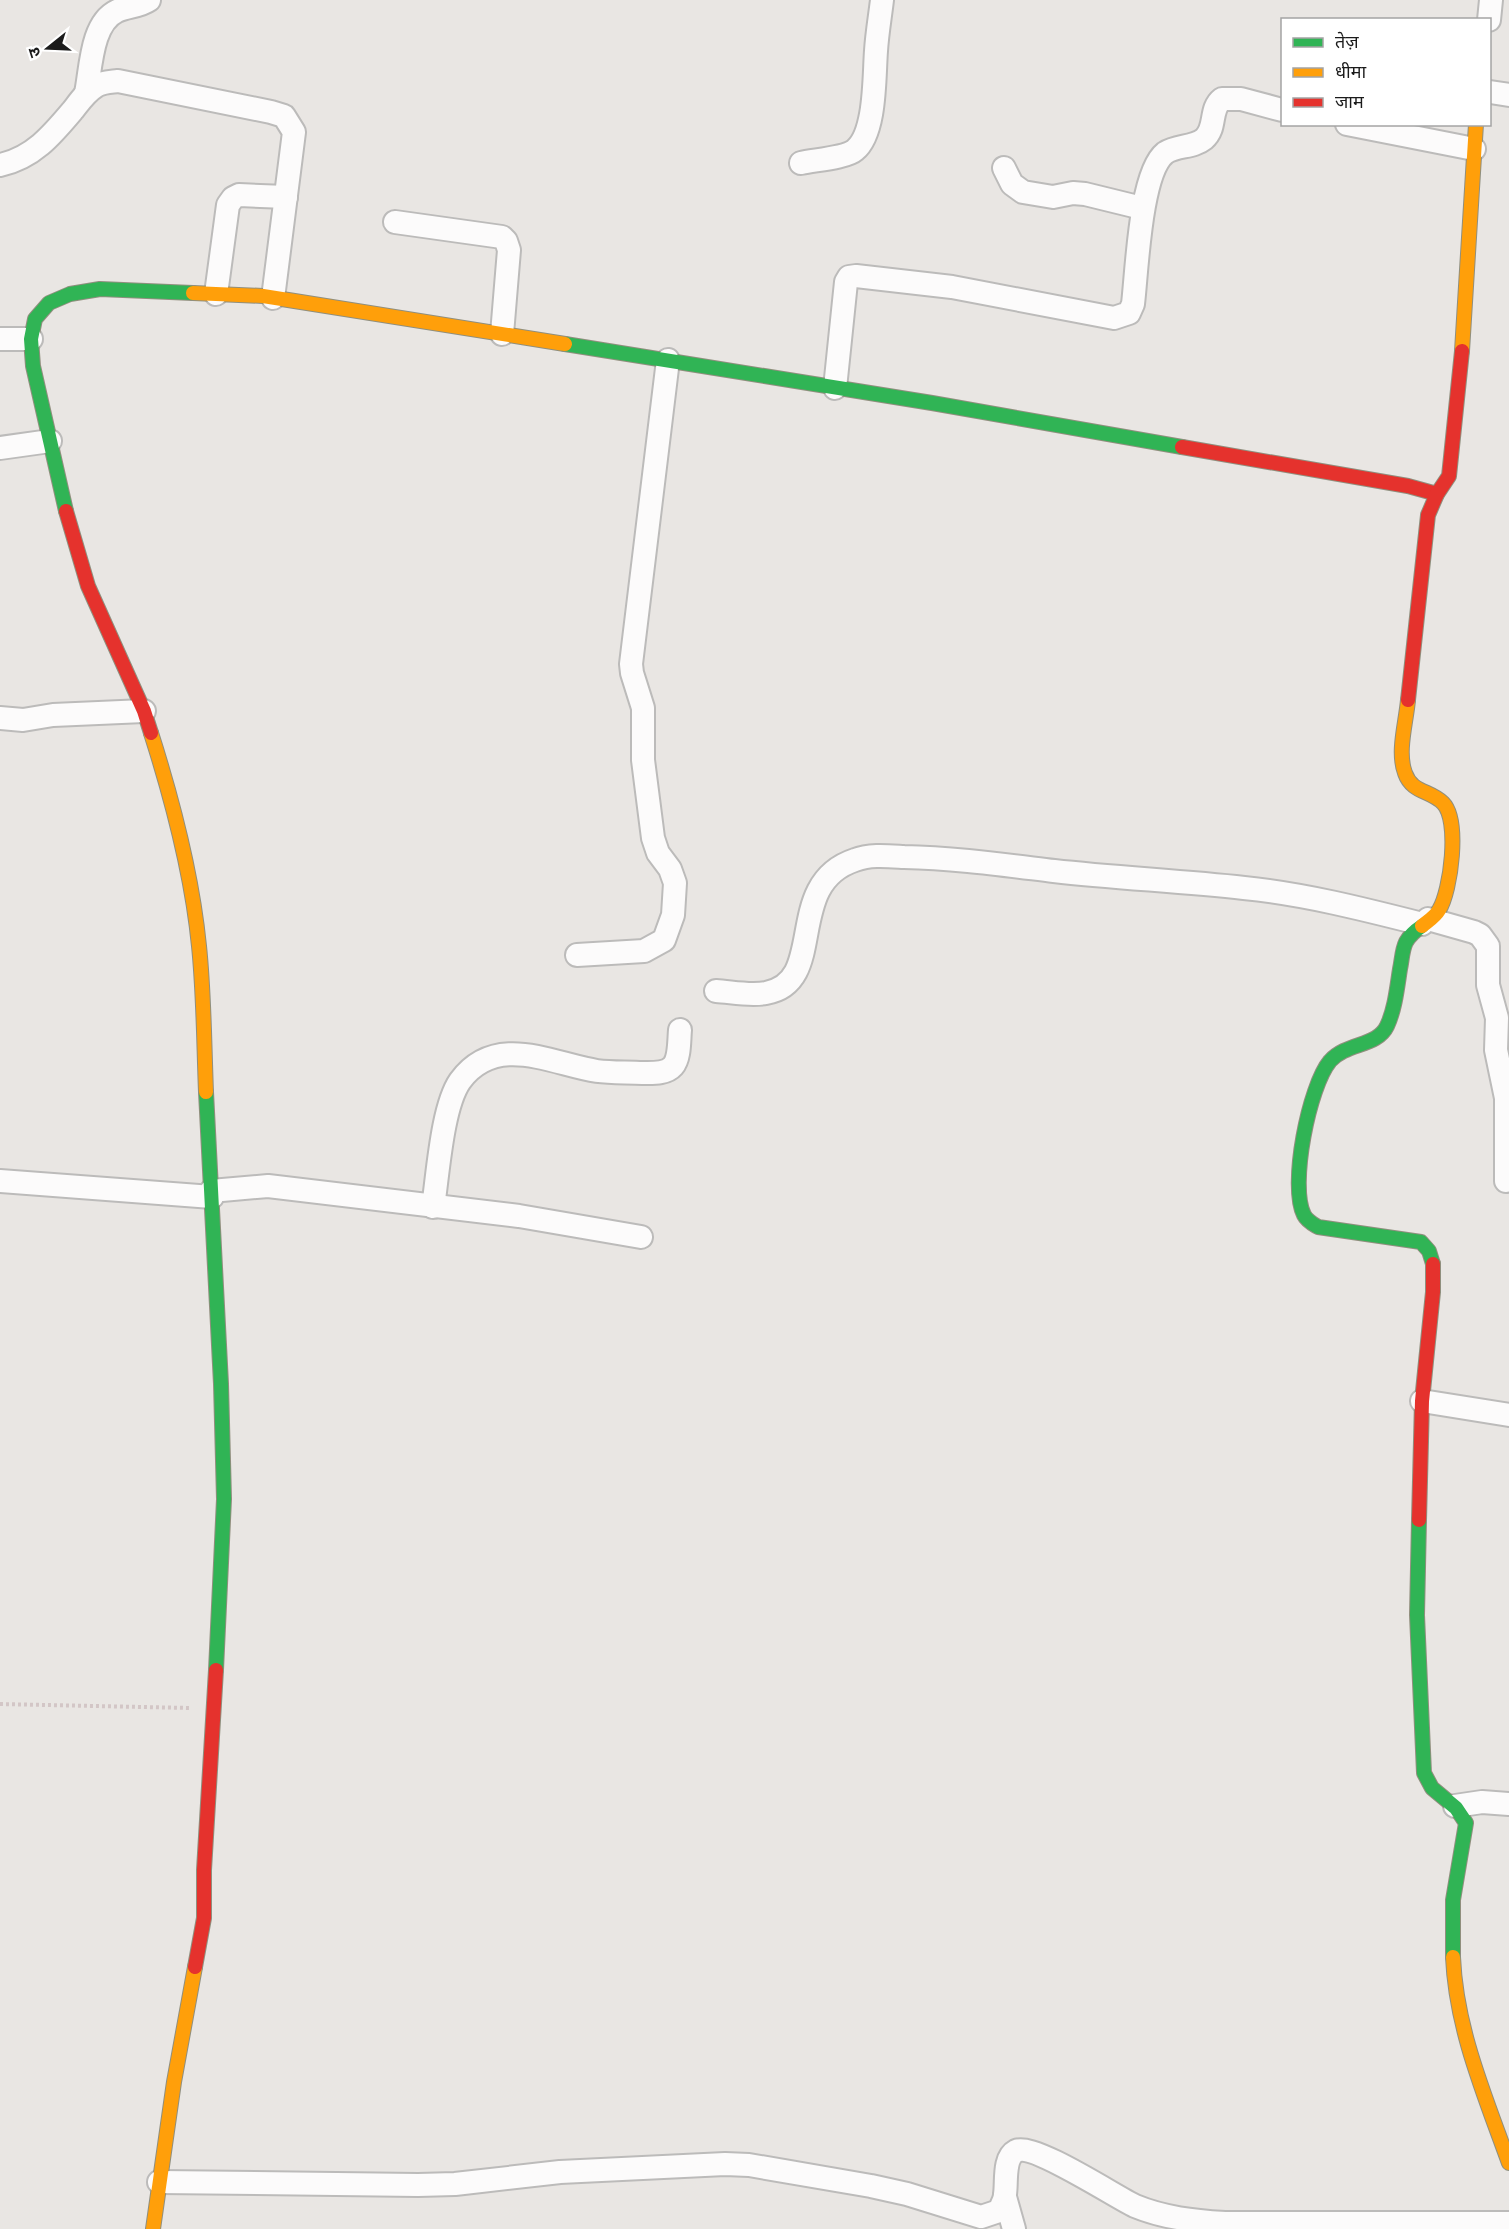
<svg xmlns="http://www.w3.org/2000/svg" width="1509" height="2229" font-family="Quicksand,'Noto Sans Devanagari',sans-serif">
<style>
.lines{fill:none;stroke-linecap:round;stroke-linejoin:round}
.street-casing{stroke:#bcbbba;stroke-width:26}
.fast-casing{stroke:#908f7e;stroke-width:16}
.slow-casing{stroke:#908f7e;stroke-width:16}
.jam-casing{stroke:#908f7e;stroke-width:16}
.path{stroke:#d3c6c6;stroke-width:4;stroke-dasharray:3 3;stroke-linecap:butt}
.street{stroke:#fcfbfb;stroke-width:22}
.fast{stroke:#30b455;stroke-width:14}
.slow{stroke:#ff9f0a;stroke-width:14}
.jam{stroke:#e5322d;stroke-width:14}
</style>
<rect width="100%" height="100%" fill="#e9e6e3"/>
<g class="lines">
<g class="street-casing">
<g id="street">
<path d="M1489,20L1491,0"/>
<path d="M1490,92L1509,95"/>
<path d="M86,93C91,69 91,23 117,11C127,6 139,7 149,0"/>
<path d="M1347,124L1474,149"/>
<path d="M801,163C813,160 846,158 855,150C876,133 874,76 876,51C877,34 880,17 882,0"/>
<path d="M0,165C33,158 52,135 73,110C80,101 86,92 96,86C102,82 110,82 118,81L271,112L284,116L294,132L273,298"/>
<path d="M1004,168L1012,184L1023,192L1053,197L1073,193L1085,194L1142,208"/>
<path d="M395,222L502,237L506,241L509,250L502,334"/>
<path d="M216,294L228,205L233,198L239,195L286,197"/>
<path d="M0,339H31"/>
<path d="M835,388L846,282L849,277L856,276L952,287L1114,318L1129,313L1133,304C1137,271 1140,173 1165,153C1177,145 1193,148 1204,139C1217,128 1209,109 1222,99H1241L1282,110"/>
<path d="M0,448L50,441"/>
<path d="M0,718L23,720L53,715L144,711"/>
<path d="M1428,919L1474,932L1480,935L1488,946V985L1497,1018L1496,1050L1506,1098V1181"/>
<path d="M577,955L644,951L664,940L673,915L675,883L670,869L658,853L653,838L643,760V708L632,673L631,664L668,360"/>
<path d="M716,991C732,992 750,996 766,993C829,982 782,884 855,860C870,854 888,856 904,857C954,858 1004,865 1054,871C1117,878 1180,881 1244,888C1304,894 1363,909 1422,924"/>
<path d="M0,1181L212,1197"/>
<path d="M211,1191L268,1186L519,1216L641,1237"/>
<path d="M433,1207C438,1174 442,1107 460,1081C496,1032 552,1064 597,1071C612,1073 628,1072 643,1073C653,1073 666,1074 673,1066C680,1058 679,1040 680,1030"/>
<path d="M1422,1401L1509,1415"/>
<path d="M1455,1806L1482,1802L1509,1804"/>
<path d="M159,2182L418,2185L455,2184L560,2172L725,2164L749,2165L871,2186L907,2194L981,2217L999,2211C1001,2206 1005,2200 1005,2194C1007,2182 1003,2158 1016,2151C1034,2143 1114,2196 1135,2206C1164,2218 1194,2221 1225,2223H1509"/>
<path d="M1005,2197L1014,2229"/>
</g>
</g>
<g class="fast-casing">
<g id="fast">
<path d="M565,344L932,403L1182,447"/>
<path d="M66,511L33,366L31,339L35,319L49,303L70,294L100,289L193,293"/>
<path d="M1422,926C1416,930 1410,935 1406,942C1402,950 1402,960 1400,969C1397,988 1395,1009 1387,1026C1377,1047 1347,1042 1330,1061C1309,1086 1289,1186 1304,1215C1307,1221 1313,1224 1318,1227L1421,1242L1429,1251L1433,1264"/>
<path d="M206,1092L221,1384L224,1499L216,1670"/>
<path d="M1419,1520L1417,1615L1424,1773L1432,1788L1456,1808L1466,1823L1453,1900V1957"/>
</g>
</g>
<g class="slow-casing">
<g id="slow">
<path d="M193,293L263,296L565,344"/>
<path d="M1462,351L1476,124"/>
<path d="M1408,700C1406,723 1397,752 1405,773C1412,793 1430,790 1443,803C1460,820 1451,891 1439,910C1435,917 1428,921 1422,926"/>
<path d="M151,733C173,802 192,874 199,946C204,994 204,1043 206,1092"/>
<path d="M1453,1957C1456,2029 1485,2096 1509,2163"/>
<path d="M153,2229L174,2082L195,1967"/>
</g>
</g>
<g class="jam-casing">
<g id="jam">
<path d="M1182,447L1408,486L1437,494"/>
<path d="M66,511L88,586L144,711L151,733"/>
<path d="M1408,700L1428,515L1437,494L1449,476L1462,351"/>
<path d="M1419,1520L1422,1401L1433,1292V1264"/>
<path d="M195,1967L204,1918V1870L216,1670"/>
</g>
</g>
<path class="path" d="M0,1704L191,1708"/>
<use href="#street" class="street"/>
<use href="#fast" class="fast"/>
<use href="#slow" class="slow"/>
<use href="#jam" class="jam"/>
</g>
<rect x="1281" y="18" width="210" height="108" fill="#ffffff" stroke="#a4a4a4" stroke-width="1.5"/>
<rect x="1293" y="38" width="30" height="9" fill="#30b455" stroke="#a4a4a4" stroke-width="1.5"/>
<text x="1335" y="48" font-size="18" fill="#1b1b1b">तेज़</text>
<rect x="1293" y="68" width="30" height="9" fill="#ff9f0a" stroke="#a4a4a4" stroke-width="1.5"/>
<text x="1335" y="78" font-size="18" fill="#1b1b1b">धीमा</text>
<rect x="1293" y="98" width="30" height="9" fill="#e5322d" stroke="#a4a4a4" stroke-width="1.5"/>
<text x="1335" y="108" font-size="18" fill="#1b1b1b">जाम</text>
<g transform="translate(48 48) rotate(252)" stroke="#ffffff" stroke-width="4.5" paint-order="stroke">
<path d="M0-4.5L10 22L0 15L-10 22Z" fill="#1b1b1b"/>
<text y="-9" font-size="16" font-weight="bold" text-anchor="middle" fill="#1b1b1b">उ</text>
</g>
</svg>
